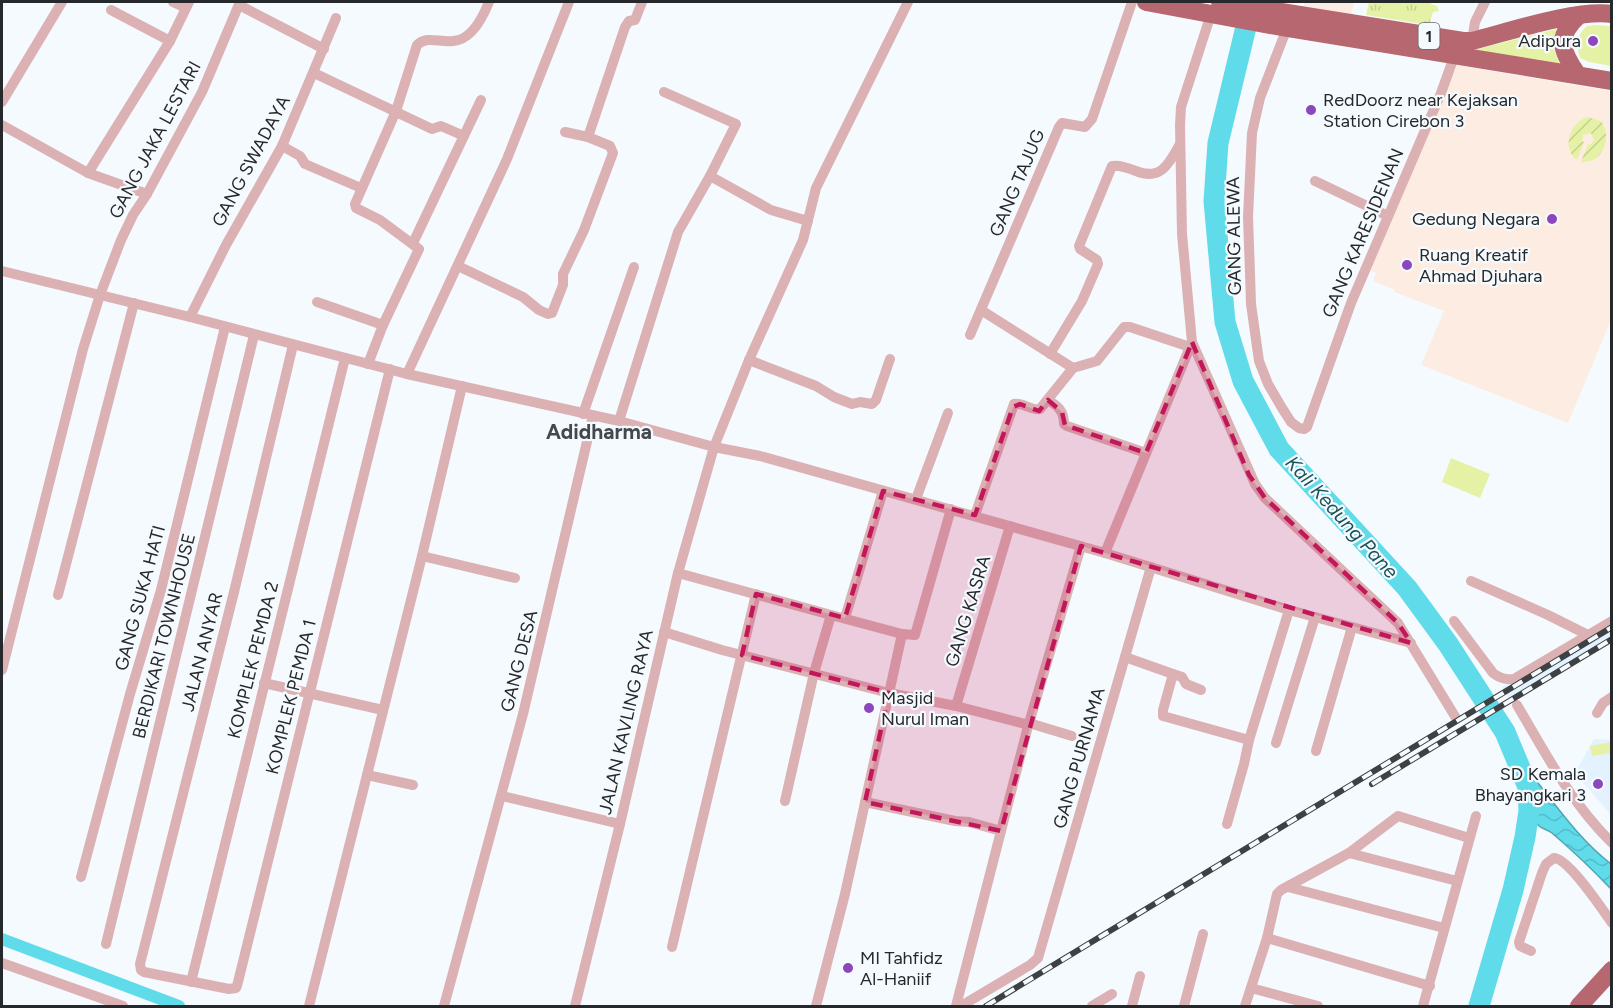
<svg xmlns="http://www.w3.org/2000/svg" width="1613" height="1008" font-family="Figtree,sans-serif">
<style>
.commercial{fill:#fdece1}
.built{fill:#e4f2ff}
.grass{fill:url(#grass-tufts)}
.park{fill:#e5f2a6}
.garden{fill:url(#garden-furrows)}
.water{fill:url(#water-waves);stroke:#4fa6b1;stroke-width:1.5}
.lines{fill:none;stroke-linecap:round;stroke-linejoin:round}
.canal{stroke:#60dbea;stroke-width:12}
.river{stroke:#60dbea;stroke-width:21}
.minor{stroke:#dcb1b4;stroke-width:10}
.trunk{stroke:#b6676f;stroke-width:18}
.rail-casing{stroke:#3e4143;stroke-width:6}
.rail{stroke:#f5fafe;stroke-width:4;stroke-dasharray:11;stroke-linecap:butt}
.marked{fill:#c2185b;fill-opacity:0.2;stroke:#c2185b;stroke-width:4.5;stroke-dasharray:12 8;stroke-linejoin:round}
.poi-dot{fill:#8b47bb;stroke:#f5fafe;stroke-width:2}
.labels{text-anchor:middle;stroke-width:4.5;stroke-linejoin:round;paint-order:stroke}
.shield{fill:#f5fafe;stroke:#64686a;stroke-width:1.5}
.shield-label{font-size:16px;font-weight:bold;fill:#26292b}
.poi-label{font-size:18px;fill:#26292b;stroke:#f5fafe;text-anchor:start}
.street-label{font-size:18px;fill:#26292b;stroke:#f5fafe}
.water-label{font-size:20px;font-style:italic;fill:#1d5259;stroke:#f5fafe}
.quarter-label{font-size:21px;font-weight:bold;fill:#434a4f;stroke:#f5fafe}
</style>
<defs>
<pattern id="grass-tufts" width="24" height="20" patternUnits="userSpaceOnUse" patternTransform="scale(1.5)"><rect width="24" height="20" fill="#e5f2a6"/><path d="M3 7l-1-3M5 7V3M7 7l1-3M15 17l-1-3M17 17v-4M19 17l1-3" fill="none" stroke="#c4d08f"/></pattern>
<pattern id="garden-furrows" width="10" height="10" patternUnits="userSpaceOnUse" patternTransform="scale(1.5)"><rect width="10" height="10" fill="#e5f2a6"/><path d="M-1 1l2-2M0 10L10 0M9 11l2-2" fill="none" stroke="#c4d08f"/></pattern>
<pattern id="water-waves" width="16" height="10" patternUnits="userSpaceOnUse" patternTransform="scale(1.5)"><rect width="16" height="10" fill="#60dbea"/><path d="M0 5q4-4 8 0t8 0" fill="none" stroke="#53bcc9"/></pattern>
</defs>
<rect width="100%" height="100%" fill="#f5fafe"/>
<g class="commercial">
<path d="M1305,2H1354L1351,15L1304,6Z"/>
<path d="M1455,65L1611,91V320L1568,423L1421,365L1444,311L1394,292L1395,290L1373,281L1376,273L1369,270Z"/>
</g>
<g class="built">
<path d="M1611,623V642L1517,700L1513,705L1502,687Z"/>
<path d="M1594,739L1611,740V815L1575,773Z"/>
</g>
<path class="grass" d="M1369,2H1430L1431,4L1437,6L1439,11L1433,12L1429,25L1366,15Z"/>
<g class="park">
<path d="M1597,25L1611,26V66L1589,62L1580,58C1576,45 1576,35 1587,26Z"/>
<path d="M1556,29L1553,47L1560,65L1474,50Z"/>
<path d="M1451,458L1490,474L1480,498L1442,482Z"/>
<path d="M1611,742V753L1592,756L1590,746Z"/>
</g>
<path class="garden" d="M1587,117L1601,121C1613,137 1603,164 1581,162L1588,144L1590,145L1594,140L1591,133L1583,135L1582,141L1584,142L1577,160C1561,148 1570,123 1587,117Z"/>
<path class="water" d="M1523,782L1538,783C1561,812 1582,842 1611,864V889C1592,869 1573,851 1552,833C1548,830 1543,829 1539,826C1530,817 1524,795 1523,782Z"/>
<g class="lines">
<path class="canal" d="M2,939L179,1006"/>
<path class="river" d="M1252,2L1218,143L1214,201L1225,322L1243,381L1279,449L1407,588L1448,644L1505,732L1528,787L1529,811L1525,837L1513,890L1479,1006"/>
<g class="minor">
<path d="M173,2L186,8"/>
<path d="M239,5L324,49"/>
<path d="M111,10L170,41"/>
<path d="M1287,28L1260,98L1252,133L1248,217L1250,273L1251,304L1259,361L1268,384L1282,408L1291,422L1299,428L1304,429L1307,427L1351,303L1441,93L1455,54"/>
<path d="M1472,41L1475,22L1485,2"/>
<path d="M314,73L432,129L441,126L464,136"/>
<path d="M2,102L62,2"/>
<path d="M2,125L88,173L147,194"/>
<path d="M588,137L625,27L629,21L635,20L642,2"/>
<path d="M282,146L300,156L305,164L361,188"/>
<path d="M88,173L170,41L189,2"/>
<path d="M710,176L771,210L808,221"/>
<path d="M1315,181L1388,216"/>
<path d="M413,243L481,100"/>
<path d="M458,266L523,297L539,310L548,314L552,313L563,285V274L584,230L613,153L610,146L588,137L565,132"/>
<path d="M2,271L190,317L407,374L619,421L714,447L760,456L1105,553L1192,342L1182,234L1180,125L1181,107L1211,14"/>
<path d="M317,302L383,325L368,364"/>
<path d="M981,310L1073,368"/>
<path d="M190,317L226,245L282,146L336,18"/>
<path d="M383,325L419,249L380,220L356,208L355,204L396,111L417,45C427,35 440,43 453,41C471,40 483,17 489,2"/>
<path d="M970,335L1059,127L1062,123L1085,127L1092,119L1132,2"/>
<path d="M1192,342L1255,484L1265,498L1398,623L1456,718"/>
<path d="M293,345L234,592L140,964L141,970L144,972L229,989L236,988L237,986L390,369"/>
<path d="M1050,354L1082,301L1098,264L1097,260L1080,249L1079,246L1112,166C1120,165 1128,168 1136,171C1161,181 1169,164 1180,144"/>
<path d="M749,360L816,386L834,397L852,404L860,402L872,404L876,400L890,359"/>
<path d="M407,374L507,159L569,2"/>
<path d="M1048,400C1058,406 1064,411 1064,424L1067,426L1146,453"/>
<path d="M583,414L634,267"/>
<path d="M619,421L678,232L710,176L736,124L664,92"/>
<path d="M916,499L948,413"/>
<path d="M975,515L1014,404C1023,402 1031,411 1040,409L1073,368L1097,361L1124,327H1130L1190,347"/>
<path d="M1105,553L1289,610L1411,643"/>
<path d="M422,556L515,578"/>
<path d="M678,573L831,615L814,673L785,801"/>
<path d="M1471,581L1548,615L1588,635"/>
<path d="M58,595L134,303"/>
<path d="M831,615L902,634L915,635L951,509"/>
<path d="M845,618L883,491"/>
<path d="M1454,621L1493,673C1499,678 1506,680 1514,679L1612,621"/>
<path d="M664,632L722,650L889,693L956,706L1029,725"/>
<path d="M1125,657L1173,674L1163,710V716L1249,740"/>
<path d="M2,670L83,349L100,295L121,240L133,215L147,194L202,92L240,2"/>
<path d="M1173,674L1182,677L1186,684L1201,690"/>
<path d="M264,683L383,710"/>
<path d="M1517,705C1546,754 1571,803 1612,843"/>
<path d="M956,706L1010,526"/>
<path d="M1597,713L1603,703L1612,697"/>
<path d="M1029,723L1072,736"/>
<path d="M1276,743L1315,617"/>
<path d="M1316,751L1352,627"/>
<path d="M367,775L413,785"/>
<path d="M502,796L620,824"/>
<path d="M865,802L955,821L969,822L1001,831"/>
<path d="M1227,824L1244,764L1249,740L1289,610"/>
<path d="M1349,853L1457,881"/>
<path d="M81,877L130,694L161,590L225,327"/>
<path d="M1288,887L1444,928"/>
<path d="M1267,938L1430,986"/>
<path d="M106,944L254,335"/>
<path d="M672,947L756,594"/>
<path d="M1531,951L1520,946L1519,942L1542,873L1546,864L1554,858C1569,859 1602,909 1612,923"/>
<path d="M2,963L123,1006"/>
<path d="M191,982L345,358"/>
<path d="M1251,988L1318,1006"/>
<path d="M309,1006L422,556L462,386"/>
<path d="M444,1006L523,714L593,416"/>
<path d="M575,1006L620,824L678,573L714,447L749,360L803,240L816,188L908,2"/>
<path d="M816,1006L845,894L902,634"/>
<path d="M956,1006L1027,730L1081,546"/>
<path d="M961,1006L1030,965L1038,958L1151,567"/>
<path d="M1092,1006L1112,994"/>
<path d="M1132,1006L1140,976"/>
<path d="M1184,1006L1203,934"/>
<path d="M1245,1006L1267,938L1277,894L1281,890L1349,853L1398,816L1469,838"/>
<path d="M1423,1006L1476,816"/>
</g>
<g class="trunk">
<path d="M1146,2L1287,28L1612,81"/>
<path d="M1220,2L1463,41H1472C1508,32 1576,9 1612,14"/>
<path d="M1577,74C1562,52 1555,37 1578,16"/>
<path d="M1579,1006L1612,970"/>
</g>
<g class="rail-casing">
<g id="rail">
<path d="M1372,784L1612,639"/>
<path d="M986,1006L1612,627"/>
</g>
</g>
<use href="#rail" class="rail"/>
</g>
<path class="marked" d="M1192,342L1249,475L1265,498L1398,623L1411,643L1081,546L1001,831L865,802L889,693L742,655L756,594L845,618L883,491L975,515L1013,407L1020,404L1039,411L1048,400L1062,412L1065,425L1146,453Z"/>
<g class="poi-dot">
<circle cx="1593" cy="41" r="6"/>
<circle cx="1311" cy="110" r="6"/>
<circle cx="1552" cy="219" r="6"/>
<circle cx="1407" cy="265" r="6"/>
<circle cx="869" cy="708" r="6"/>
<circle cx="1598" cy="784" r="6"/>
<circle cx="848" cy="968" r="6"/>
</g>
<g class="labels">
<rect class="shield" x="1418.5" y="23" width="21" height="26" rx="4.5"/>
<g class="shield-label">
<text x="1429" y="42">1</text>
</g>
<g class="poi-label">
<text x="1581" y="47" text-anchor="end">Adipura</text>
<text x="1323" y="106">RedDoorz near Kejaksan<tspan x="1323" dy="21">Station Cirebon 3</tspan></text>
<text x="1540" y="225" text-anchor="end">Gedung Negara</text>
<text x="1419" y="261">Ruang Kreatif<tspan x="1419" dy="21">Ahmad Djuhara</tspan></text>
<text x="881" y="704">Masjid<tspan x="881" dy="21">Nurul Iman</tspan></text>
<text x="1586" y="780" text-anchor="end">SD Kemala<tspan x="1586" dy="21">Bhayangkari 3</tspan></text>
<text x="860" y="964">MI Tahfidz<tspan x="860" dy="21">Al-Haniif</tspan></text>
</g>
<g class="street-label">
<text transform="translate(155 140) rotate(-62)" y="6">GANG JAKA LESTARI</text>
<text transform="translate(251 161) rotate(-62)" y="6">GANG SWADAYA</text>
<text transform="translate(1017 183) rotate(-67)" y="6">GANG TAJUG</text>
<text transform="translate(1363 233) rotate(-67)" y="6">GANG KARESIDENAN</text>
<text transform="translate(1234 236) rotate(-91)" y="6">GANG ALEWA</text>
<text transform="translate(140 598) rotate(-75)" y="6">GANG SUKA HATI</text>
<text transform="translate(968 611) rotate(-73)" y="6">GANG KASRA</text>
<text transform="translate(164 636) rotate(-76)" y="6">BERDIKARI TOWNHOUSE</text>
<text transform="translate(202 652) rotate(-76)" y="6">JALAN ANYAR</text>
<text transform="translate(253 660) rotate(-76)" y="6">KOMPLEK PEMDA 2</text>
<text transform="translate(519 661) rotate(-76)" y="6">GANG DESA</text>
<text transform="translate(291 697) rotate(-76)" y="6">KOMPLEK PEMDA 1</text>
<text transform="translate(626 722) rotate(-77)" y="6">JALAN KAVLING RAYA</text>
<text transform="translate(1079 758) rotate(-74)" y="6">GANG PURNAMA</text>
</g>
<g class="water-label">
<text transform="translate(1342 517) rotate(48)" y="7">Kali Kedung Pane</text>
</g>
<g class="quarter-label">
<text x="599" y="439">Adidharma</text>
</g>
</g>
<rect width="1613" height="1008" fill="none" stroke="#26292b" stroke-width="6"/>
</svg>
